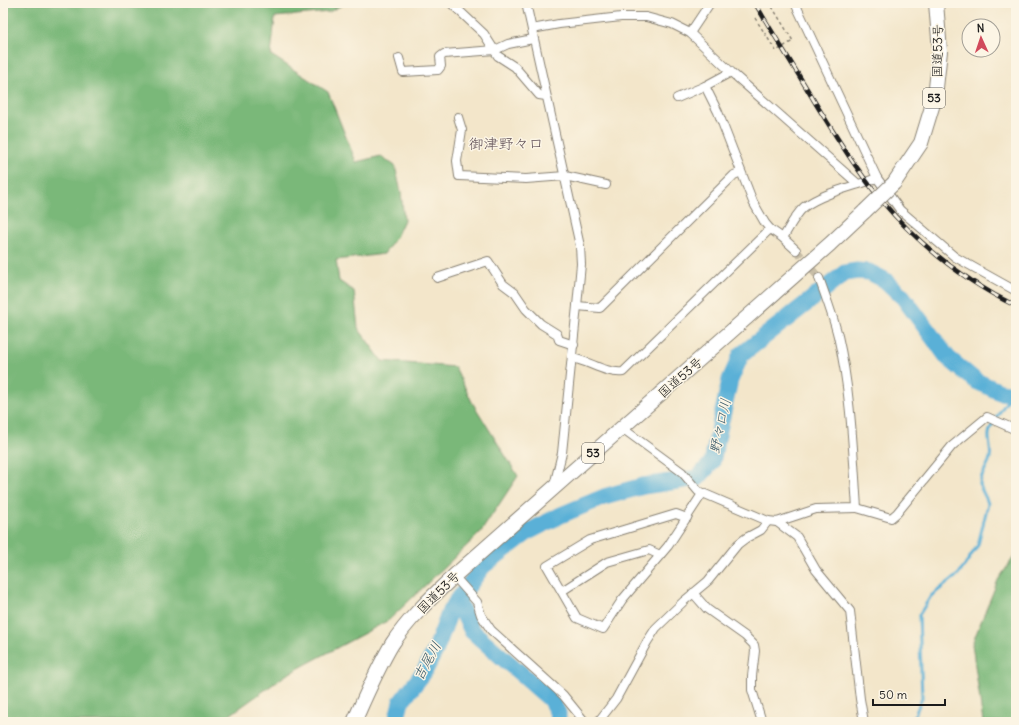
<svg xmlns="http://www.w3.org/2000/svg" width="1019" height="725" font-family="Delius,'Klee One',sans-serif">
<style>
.forest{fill:#7ab879;stroke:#4b6a4a}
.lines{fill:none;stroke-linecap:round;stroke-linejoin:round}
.stream{stroke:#5ab0d7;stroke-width:3}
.river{stroke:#5ab0d7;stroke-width:17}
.street-tunnel{stroke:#c8bea7;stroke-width:8;stroke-dasharray:8 4;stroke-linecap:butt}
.street-casing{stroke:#888173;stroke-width:10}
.highway-casing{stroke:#888173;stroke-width:16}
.path{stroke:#888173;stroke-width:1.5;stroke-dasharray:3 3;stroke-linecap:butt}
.street{stroke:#fff;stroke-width:8}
.highway{stroke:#fff;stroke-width:14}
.rail-casing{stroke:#1c1c1c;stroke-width:4.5}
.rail{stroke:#fcf5e5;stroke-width:3;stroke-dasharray:9;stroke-linecap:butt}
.highway-bridge-casing{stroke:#888173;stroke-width:16;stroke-linecap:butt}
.highway-bridge{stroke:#fff;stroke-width:14}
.labels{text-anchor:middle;stroke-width:3;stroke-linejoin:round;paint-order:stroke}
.shield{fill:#fcf5e5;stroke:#5f5d58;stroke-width:1}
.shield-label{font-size:12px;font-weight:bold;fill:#1c1c1c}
.street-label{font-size:13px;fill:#1c1c1c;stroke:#fcf5e5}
.water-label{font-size:14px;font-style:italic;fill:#355767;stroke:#fcf5e5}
.quarter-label{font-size:15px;fill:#5f4f56;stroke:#fcf5e5}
</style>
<rect width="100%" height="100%" fill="#fcf5e5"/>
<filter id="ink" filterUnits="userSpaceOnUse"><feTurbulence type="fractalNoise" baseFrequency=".025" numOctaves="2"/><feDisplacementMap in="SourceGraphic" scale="8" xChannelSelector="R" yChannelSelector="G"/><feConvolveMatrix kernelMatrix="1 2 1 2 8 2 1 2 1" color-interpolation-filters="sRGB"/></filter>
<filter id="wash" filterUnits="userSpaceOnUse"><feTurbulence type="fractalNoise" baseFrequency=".012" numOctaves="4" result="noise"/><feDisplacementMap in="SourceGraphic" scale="16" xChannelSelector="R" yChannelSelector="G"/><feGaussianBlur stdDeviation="0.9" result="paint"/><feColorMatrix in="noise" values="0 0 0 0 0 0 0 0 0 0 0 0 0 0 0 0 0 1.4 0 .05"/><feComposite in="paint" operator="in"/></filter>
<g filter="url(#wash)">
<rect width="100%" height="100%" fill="#f3e6ca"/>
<g class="forest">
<path d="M3,3H346L329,12L275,17L271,55L328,92L356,162L381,156L395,166L401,192L404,220L396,237L384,254L336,260L339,281L354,291L358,328L382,361L455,367L472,402L518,476L480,533L389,620L286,675L220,722H3Z"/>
<path d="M1016,554V722H983L972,644L998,580Z"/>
</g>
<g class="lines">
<path class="stream" d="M912,722L922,698L919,615L931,596L959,574L978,545L988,504C987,498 981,491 980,484C980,475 988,467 990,458C992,450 988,442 989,434C990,424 1006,403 1012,394"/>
<g class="river">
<path d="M457,600L472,631L550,699L558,713V722"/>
<path d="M396,722L401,702L424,672L436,649L450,611L483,566L528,532L561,515L604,497L643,486L698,478L712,462L730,380L741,355L845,273L857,271L869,272L885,280L903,297L948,358L976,381L1000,392L1016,394"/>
</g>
</g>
</g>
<g filter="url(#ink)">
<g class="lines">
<path class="street-tunnel" d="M796,250L819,278"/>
<g class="street-casing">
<g id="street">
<path d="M451,3L484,34L498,56L515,67L539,95L546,96"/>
<path d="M526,3L580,246L581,264L577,306L562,453L554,486"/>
<path d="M795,3L877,178L900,210L955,257L1016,291"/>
<path d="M532,29L559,24L621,17H646L672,24L690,33L731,72L858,184"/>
<path d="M690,33L710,3"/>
<path d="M399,58L403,72L438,70L441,66L440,57L444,54L495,50L508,44L533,39"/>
<path d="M731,72L705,86L718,112L753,202L765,223L770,229L783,238"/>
<path d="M677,98L705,86"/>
<path d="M458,117L462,130L457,161L459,176L526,179L565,176L606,185"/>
<path d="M796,250L783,238C789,228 795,215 804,207C822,193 856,186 877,178"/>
<path d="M437,278L488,261L503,284L515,293L526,309L541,324L557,334L559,340L574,345"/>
<path d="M577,306L600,308L734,175L741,172"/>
<path d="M572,358C589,361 606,374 623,372L770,229"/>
<path d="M622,428L682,472L698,491L768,521L777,522L816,509L857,508C853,451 851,392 838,336C833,316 826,297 819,278"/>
<path d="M857,508L891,518L897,513L952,446L987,417L1016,430"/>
<path d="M687,518L676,514L590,540L547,566L577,618L603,629L622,600L668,546L702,494"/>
<path d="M777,522L797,537L816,570L850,611L860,699L864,722"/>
<path d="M454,576L477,602L481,615L491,630L563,695L585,722"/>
<path d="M562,591L607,562L649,550L660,555"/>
<path d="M693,593L707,609L745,636L754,645L755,651L752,676V690L762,722"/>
<path d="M598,722L616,699L647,642L656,628L684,601L708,581L738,544L746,538L761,530L768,521"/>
</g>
</g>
<g class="highway-casing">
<g id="highway">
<path d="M894,183L921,143L935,97L940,51L936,3"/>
<path d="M354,722C366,695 377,669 392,644C409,618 432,597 454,576L830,244L865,211"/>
</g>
</g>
<path class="path" d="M755,18L776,51L793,41L771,5L770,6"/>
<use href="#street" class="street"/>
<use href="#highway" class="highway"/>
<g class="rail-casing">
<path id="rail" d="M755,3C775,37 796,70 816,104C840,143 864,182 895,216C930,253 970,284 1016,306"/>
</g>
<use href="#rail" class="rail"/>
<g class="highway-bridge-casing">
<path id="highway-bridge" d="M865,211L894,183"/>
</g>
<use href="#highway-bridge" class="highway-bridge"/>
</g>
</g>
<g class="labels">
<g class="shield">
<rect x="923" y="88" width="22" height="20" rx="3"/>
<rect x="582" y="443" width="22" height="20" rx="3"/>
</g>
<g class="shield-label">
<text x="934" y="102">53</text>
<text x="593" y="457">53</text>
</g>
<g class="street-label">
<text transform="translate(937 51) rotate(-89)" y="5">国道53号</text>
<text transform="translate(680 377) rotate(-41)" y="5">国道53号</text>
<text transform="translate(438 592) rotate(-45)" y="5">国道53号</text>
</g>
<g class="water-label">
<text transform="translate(720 426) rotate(-78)" y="5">野々口川</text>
<text transform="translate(427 661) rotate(-61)" y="5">吉尾川</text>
</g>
<g class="quarter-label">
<text x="506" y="149">御津野々口</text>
</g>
</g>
<rect width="1019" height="725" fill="none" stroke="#fcf5e5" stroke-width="16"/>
<g transform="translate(981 38) rotate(357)"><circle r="19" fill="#fcf5e5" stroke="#a29e95"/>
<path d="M0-3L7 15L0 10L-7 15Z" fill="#d1495b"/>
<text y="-6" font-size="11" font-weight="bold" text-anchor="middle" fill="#1c1c1c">N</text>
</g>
<path d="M873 699v6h72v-6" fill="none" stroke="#1c1c1c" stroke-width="2"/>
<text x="879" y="699" font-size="12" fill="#1c1c1c" stroke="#fcf5e5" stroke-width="3" paint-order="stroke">50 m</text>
</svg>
